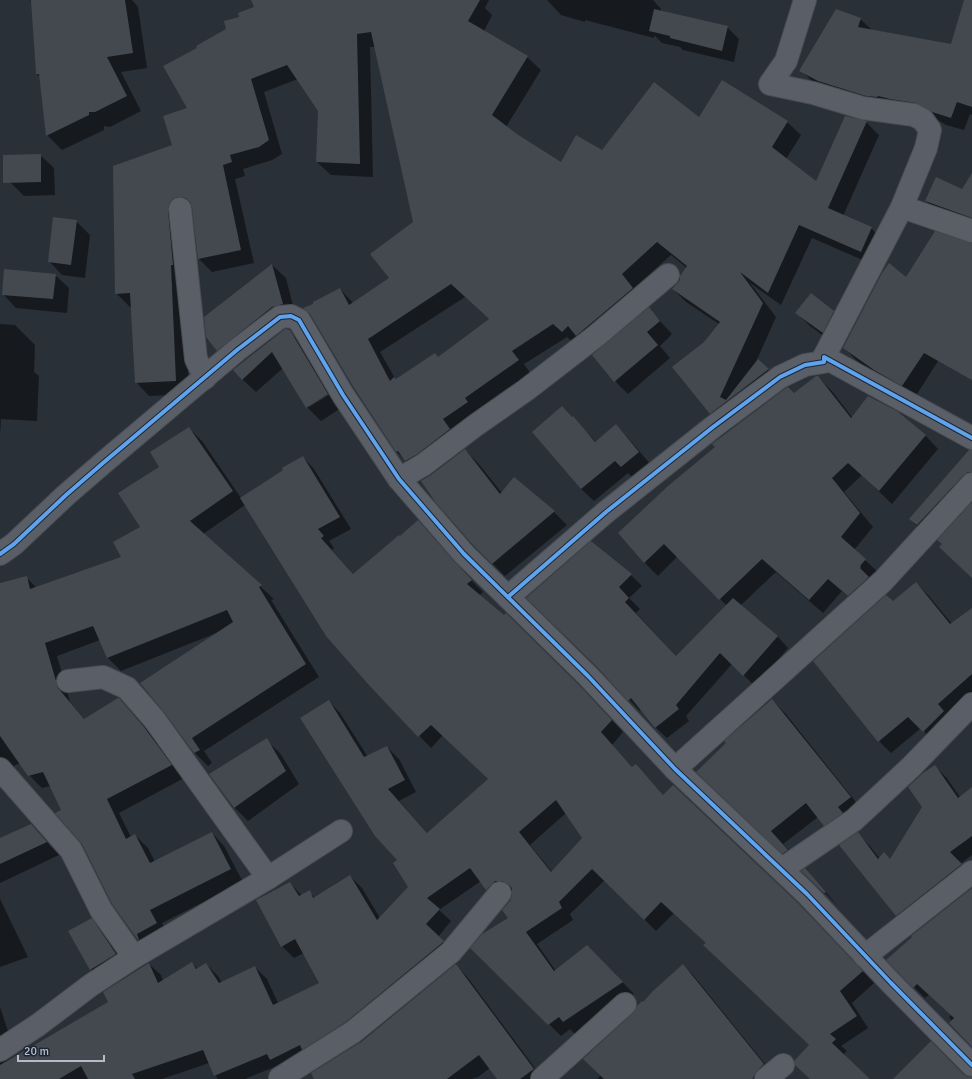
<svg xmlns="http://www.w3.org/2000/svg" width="972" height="1079" font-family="Signika,sans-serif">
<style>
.shadow{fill:#0007;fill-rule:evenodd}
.building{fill:#444950;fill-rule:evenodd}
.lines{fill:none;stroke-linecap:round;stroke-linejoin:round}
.minor-casing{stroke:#484c53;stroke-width:24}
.minor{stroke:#5a5e66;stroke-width:22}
.cycleway-casing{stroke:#1d2633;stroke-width:6}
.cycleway{stroke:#60a3ed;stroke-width:4}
</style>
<rect width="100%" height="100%" fill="#2a3038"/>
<g class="shadow">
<path d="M29,0H132L138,7L147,68L121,72L141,111L110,127L104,126V130L62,150L47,135L46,83L36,73L32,1Z"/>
<path d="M252,0H489L485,8L492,15L484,31L527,57L541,70L506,127L561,163L602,151L700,118L787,122L801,135L786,159L816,183L866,122L879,135L843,216L871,228L884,241L874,265L812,238L781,305L750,283L776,317L755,364L758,360L782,383L724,426L711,413L704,343L719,324L686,302L673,289L681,280L687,268L671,255L635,287L646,302L576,345L567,337L524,364L531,374L410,465L397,452L354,388L314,304L340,289L353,303L390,279L414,222L375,47H370L373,177L331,175L317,162L319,111L298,79L264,92L282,154L272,160L243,169L245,176L235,179L254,263L212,272L199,259L194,209L186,212L184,279L189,394L149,396L136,382L132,307H130L116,293L188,109L198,48L227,30L240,17L255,8ZM465,297L490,320L438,358L396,380L380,352Z"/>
<path d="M547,0H653L661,9V11L727,27L739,39L734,62L683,50L680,47L662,43L654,35V38L585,20V22L561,15Z"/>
<path d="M965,0H972V115L970,114L964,130L946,125L930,115L814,83L801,70L860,19L872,30L952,45Z"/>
<path d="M40,155L54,168L55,195L24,196L10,182Z"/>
<path d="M972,195V226L940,215L926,201Z"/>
<path d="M76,221L90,235L85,278L62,275L49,261Z"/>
<path d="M972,246V358L942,355L915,397L887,382L856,360L844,347L906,279Z"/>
<path d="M272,265L286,278L296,318L231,363L218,350Z"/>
<path d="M55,275L69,288L67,313L16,308L3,294Z"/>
<path d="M649,309L672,334L660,346L670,358L628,394L615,381Z"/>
<path d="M833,312L847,326L836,345L810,326L797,313Z"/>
<path d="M0,324L15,325L35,345L34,372L39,376L37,421L1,419L0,435Z"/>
<path d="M288,330L302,344L331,392L309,405V407L332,393L341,408L321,421L307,407L283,368L256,392L242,379Z"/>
<path d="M818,377L831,390L852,417L925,435L938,449L892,504L862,475L844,492L873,527L854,550L879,573L862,609L842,591L823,613L776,572L740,606L778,637L788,648L755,686L732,664L686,716L689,721L667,738L656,728L641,709L640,711L600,669L592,542L631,575L642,586L629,598L640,609L636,613L677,657L727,606L678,556L658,576L644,562L794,394Z"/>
<path d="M562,407L596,442L616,425L628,438L651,465L634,479L628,473L594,501L581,489Z"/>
<path d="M189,428L202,441L241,498L303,457L314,469L351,529L329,541L334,548L332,550L354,575L400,537L418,521L465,574L483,592L479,596L591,698L623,732L612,745L633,768L636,765L664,796L810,916L874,983L852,1003L868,1028L841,1046L847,1051L843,1055L869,1079H811L810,1046L716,957L704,945L707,943L674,913L656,931L605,880L570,914L573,920L537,944L556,971L587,946L634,994L575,1034L570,1029L561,1036L472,948L510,919V902L513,892L507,893L499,901L481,881L439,910L451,921L438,937L455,953L283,1071L277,1066L245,1079H218L215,1075L209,1063L162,1079H0V1063L16,1056L110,1002L149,964L161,975L163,981L192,963L198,969L206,964L218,976L222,983L255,967L267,979L278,1003L320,983L304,953L294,958L282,946L290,883L302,896L309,892L315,898L350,876L362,888L380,918L410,887L329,701L340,713L368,757L387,747L399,759L416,792L399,801L428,834L489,780L443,735L431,748L369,684L245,505L203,534L274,599L271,600L319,677L204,751L212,763L208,766L195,753L165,711L219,632L121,671L108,658L100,640L57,656L70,702L85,720L119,699L157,741L184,778L119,813L131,837L135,835L148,848L155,862L212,833L224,846L243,882L162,923L169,936L151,953L138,940L63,810L51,786L42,788L29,775L20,763L0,772V584L27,578L37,588L123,558L141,527L161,467ZM566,813L583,839L553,873L530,845Z"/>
<path d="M465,450L478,463L502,493L554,512L567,525L505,576L474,545L431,476Z"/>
<path d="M972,451V491L922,531L910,519Z"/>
<path d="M916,583L928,595L952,624L972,609V711L935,743L921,728L891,753L879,741L893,602Z"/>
<path d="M772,700L785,713L863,811L838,838L818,817L783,844L801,863L796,866L711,785Z"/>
<path d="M266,740L280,753L299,784L248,821L235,808L210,774Z"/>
<path d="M934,766L946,777L960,797L972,788V855L960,864L972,876L907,927L896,915L858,834L869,845L880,859L890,860L924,807Z"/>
<path d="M31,825L59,855L0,883V840Z"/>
<path d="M803,871L818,883L838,906Z"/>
<path d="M972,889V1046L949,1017L951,1015L929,995L925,998L914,987Z"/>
<path d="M0,899L28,957L0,967Z"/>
<path d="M91,920L105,933L129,967L105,983L91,970L70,931Z"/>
<path d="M456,965L468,978L543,1079H498L490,1068L478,1077L472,1079H315Z"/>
<path d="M683,965L693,975L765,1064L747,1079H597L601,1075L643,1004Z"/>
<path d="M0,1007L13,1046L0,1058Z"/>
</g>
<g class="building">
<path d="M31,0H125L133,53L107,57L127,96L95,112H89V115L46,136L39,74H36Z"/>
<path d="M251,0H480L468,21L528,56L492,115L517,134L561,162L576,135L602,150L654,82L699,117L722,80L788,121L772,147L816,181L845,116L867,121L828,208L872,227L861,252L799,225L768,293L740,272L763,303L720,397L726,400L758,359L769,369L710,414L672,367L704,342L720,322L672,289L680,280V276L687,266L657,242L622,274L633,288L576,336L568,326L562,332L553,324L512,351L519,360L465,398L468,402L443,419L450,429L416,455L405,461L398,451L396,452L354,388L310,314L303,308L313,304V302L340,288L349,305L389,278L370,254L413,222L371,32L357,34L360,164L316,162L318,111L287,65L251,79L269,140L259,147L230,155L232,162L223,165L241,250L198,259L192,208L190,202L185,198L179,197L173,199L169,204L168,210L173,265H171L176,381L135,383L130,293L115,294L113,166L172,145L163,116L187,108L163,66L197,48L196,46L226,29L224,21L239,17L238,13L254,7ZM451,284L489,319L438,357L435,353L396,379L394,377L390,381L368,339Z"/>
<path d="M964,0H972V107L957,102L951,118L932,112L916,103L890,99L878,96L877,97L866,96L818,81L799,71L836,9L861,18L858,27L951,44Z"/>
<path d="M654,9L728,26L722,51L670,38V36L649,31Z"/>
<path d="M41,154V182L3,183V155Z"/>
<path d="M972,173V218L925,201L936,177L962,189Z"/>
<path d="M53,217L77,220L71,265L48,262Z"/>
<path d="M935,231L972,243V380L924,353L902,386L874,370L843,348L882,273L889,263L906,277Z"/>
<path d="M272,264L283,304L272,307L217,351L206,337L204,317Z"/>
<path d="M4,269L56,274L53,299L2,295Z"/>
<path d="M811,293L834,311L823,333L795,313Z"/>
<path d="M649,307L660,321L647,332L658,345L614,382L592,355Z"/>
<path d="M285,329L290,330L328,394L306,408L272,352L242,380L233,370Z"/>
<path d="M816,376H818L851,418L868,396L897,411L926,435L879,491L848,463L832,478L860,513L841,537L866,559L860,566L861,567L860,568L869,577L848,596L828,579L809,600L762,559L719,600L664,544L644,563L618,533L668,486L715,447L712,444L786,388L788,387L794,393Z"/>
<path d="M562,406L572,417L573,416L595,442L616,424L639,452L621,467L615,461L581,489L532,432Z"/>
<path d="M189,427L233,491L190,521L262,585L259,587L306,664L192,738L200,750L194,753L164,712L140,683L233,622L227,610L107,658L93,626L45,643L58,688L84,719L118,698H119L144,727L172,765L107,799L126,839L135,834L150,863L212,832L231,869L150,910L157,923L137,934L139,940H138L112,904L82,844L55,813L61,810L43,772L28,776L0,736V583L27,576L30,589L121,557L113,542L140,527L118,493L159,467L150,452Z"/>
<path d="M465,449L500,494L514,477L555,511L492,564L473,545L436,503L421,481L431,475Z"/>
<path d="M969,450H972V472H968L963,476L917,525L909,519Z"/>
<path d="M303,456L340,517L318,529L324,536L321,538L353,574L399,535L400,536L418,520L455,562L472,580L467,584L504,615L506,613L579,685L612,720L601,732L632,767L636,764L663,795L673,785L798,903L863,971L840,991L857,1016L830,1034L836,1039L832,1043L870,1079H810L795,1065L794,1061L809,1045L703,945L706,943L661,902L644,920L592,869L559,902L562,908L526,932L554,971L587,945L623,982L563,1022L559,1017L548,1025L470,948L482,934L508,918L502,910L510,901L512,895V888L508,884L502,881H495L486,890L470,868L427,898L440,909L426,924L444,941L442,943L346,1022L302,1050L300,1045L270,1060L267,1054L214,1076L203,1050L132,1074L135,1079H88L81,1066L59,1079H0V1065L108,1002L103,992L149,963L158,983L192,962L196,969L206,963L219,983L255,966L273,1005L319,983L295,939L281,947L256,900L290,882L299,896L310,890L313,898L350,875L377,920L408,887L393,863L397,860L375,836L300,718L329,700L364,757L387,746L405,780L388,789L427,833L488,779L431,725L418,737L368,684L326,636L240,498L283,470L282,468ZM556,800L582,838L551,872L519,832Z"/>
<path d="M972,502V578L939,547L942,544L937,540Z"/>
<path d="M591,541L632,574L619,587L629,598L625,602L676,656L733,598L778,636L743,676L720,653L676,705L679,709L655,728L631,698L628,701L597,667L526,598Z"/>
<path d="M916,582L950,624L972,608V674L938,704L944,711L923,732L908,717L878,742L813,661L886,595L893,601Z"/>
<path d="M772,699L851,797L838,807L843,813L824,826L806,803L771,831L788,850L782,854L696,772L726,743L724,741Z"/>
<path d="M267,738L286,771L234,808L209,774Z"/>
<path d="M935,765L958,798L972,787V836L950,852L962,864L896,916L839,845L858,832L878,859L884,852L890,859L922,807L908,787L923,773Z"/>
<path d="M31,824L47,842L0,864V838Z"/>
<path d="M805,868L826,892L824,893L801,871Z"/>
<path d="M972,888V1047L949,1023L954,1018L917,984L913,988L886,960L912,937L911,936Z"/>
<path d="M92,918L116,954L90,970L68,931Z"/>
<path d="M456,964L534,1069L520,1079H497L479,1055L447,1079H314L311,1073L361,1042Z"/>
<path d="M683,964L764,1064L758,1070L752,1079H604L583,1059L633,1013L637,1006L642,1001L643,1002L653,991Z"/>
<path d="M931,1041L963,1074L968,1077H972V1079H893Z"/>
</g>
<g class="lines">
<g class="minor-casing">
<g id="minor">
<path d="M805,0L786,61L770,84L813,93L863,108L914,115L923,120L930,130L926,148L902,207L824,357"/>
<path d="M902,207L972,231"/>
<path d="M180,209L196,359L205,378"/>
<path d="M399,479L423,465L476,425L526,390L596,336L668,275"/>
<path d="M0,554L14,544L66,495L103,463L237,350L280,317L291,316L299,320L343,395L399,479L464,554L588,676L675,769L807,894L891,983L972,1065"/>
<path d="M508,597L606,512L713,427L780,377L805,365L824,362V357L972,438"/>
<path d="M68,681L103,677L127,688L154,719L268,878"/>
<path d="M0,769L71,850L101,910L134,957"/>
<path d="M675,769L883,581L972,484"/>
<path d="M782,869L854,820L911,767L972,704"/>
<path d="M865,956L972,872"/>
<path d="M0,1050L38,1025L91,985L134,957L268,878L341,831"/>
<path d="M280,1078L353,1032L451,952L500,893"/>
<path d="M542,1079L625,1004"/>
<path d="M766,1079L783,1065"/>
</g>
</g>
<use href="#minor" class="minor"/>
<g class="cycleway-casing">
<g id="cycleway">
<path d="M0,554L14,544L66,495L103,463L237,350L280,317L291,316L299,320L343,395L399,479L464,554L588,676L675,769L807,894L891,983L972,1065"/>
<path d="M508,597L606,512L713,427L780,377L805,365L824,362V357L972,438"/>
</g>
</g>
<use href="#cycleway" class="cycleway"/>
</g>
<path d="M18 1055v6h86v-6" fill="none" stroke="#b4bcc9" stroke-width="2"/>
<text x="24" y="1055" font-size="12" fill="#b4bcc9" stroke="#1d2633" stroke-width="3" paint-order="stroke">20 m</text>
</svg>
